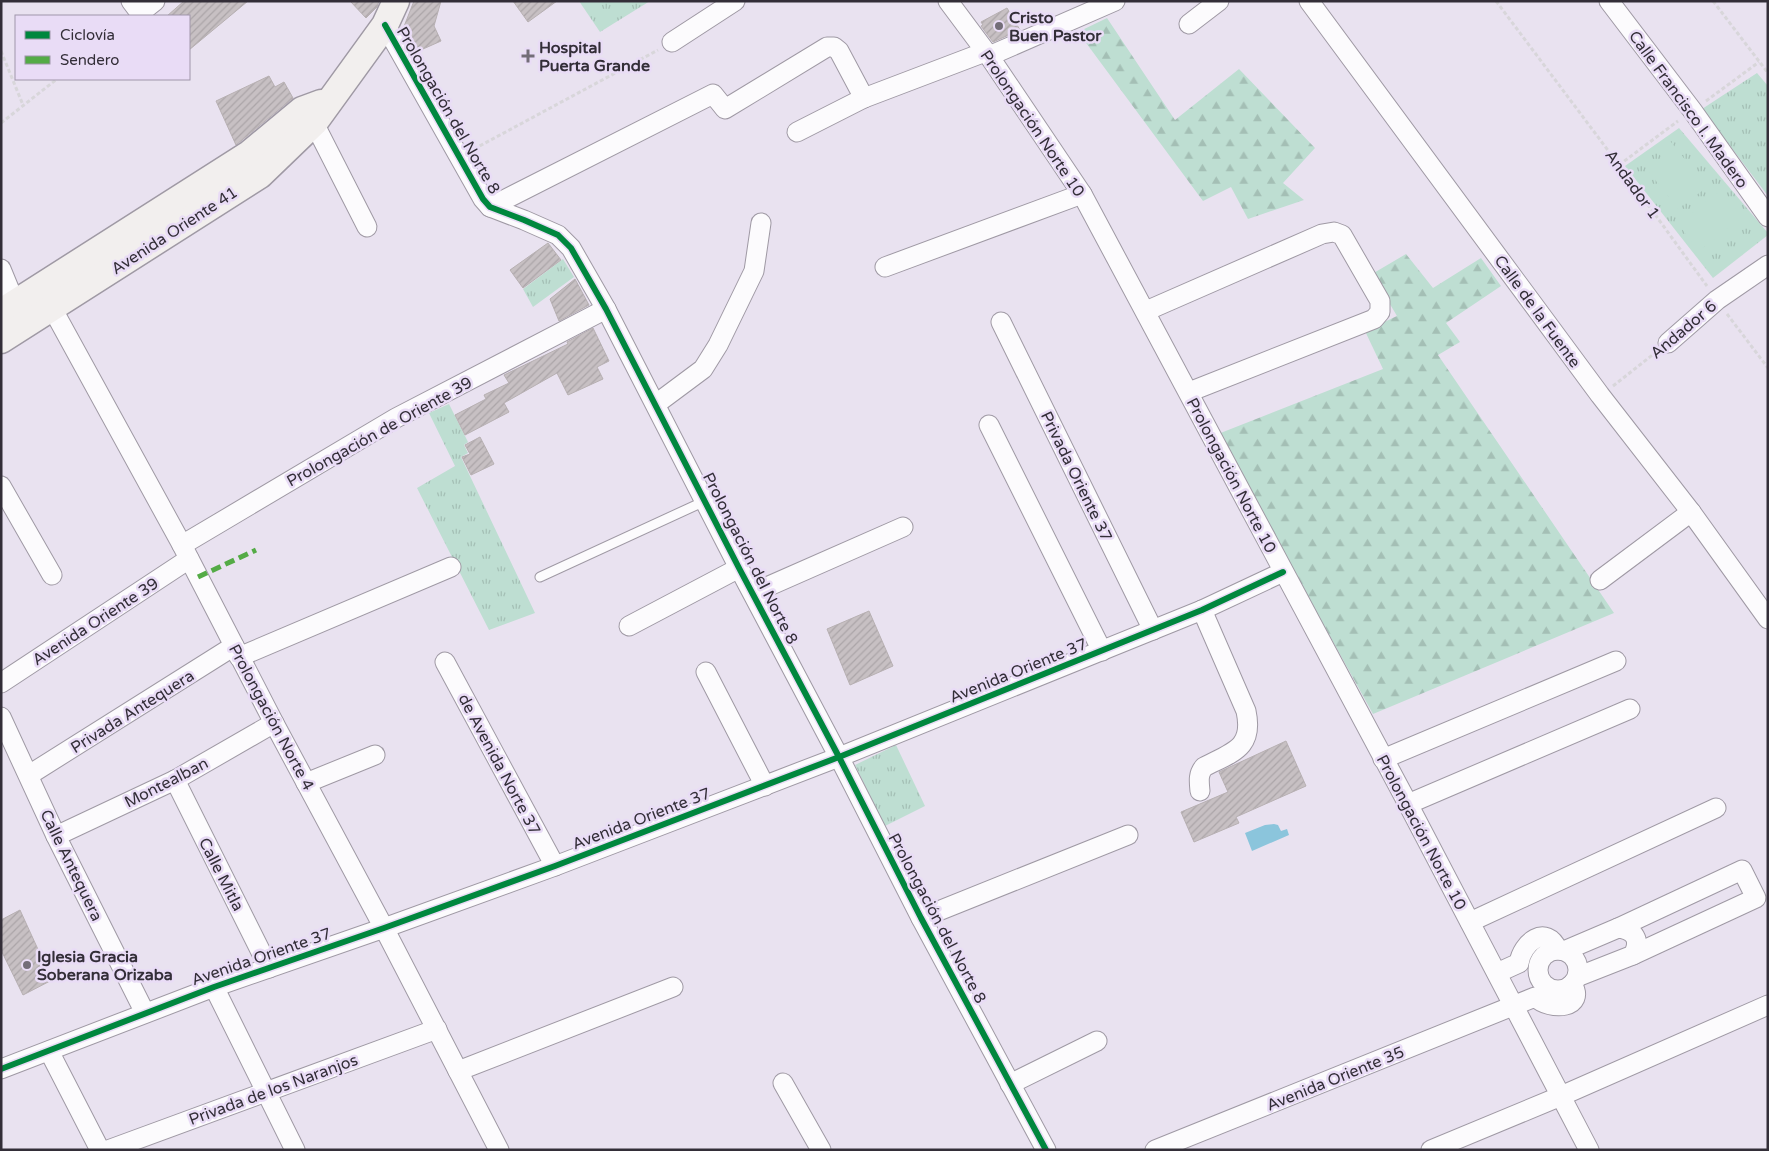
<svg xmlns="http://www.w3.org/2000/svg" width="1769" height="1151" font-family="'Varela Round',sans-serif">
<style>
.grass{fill:url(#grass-tufts)}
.forest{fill:url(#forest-firs)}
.garden{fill:#beded2}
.water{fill:#8bc5dc}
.building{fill:url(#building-hatch);stroke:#b7b0b2}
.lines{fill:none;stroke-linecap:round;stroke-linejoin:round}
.lane-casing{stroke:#9f99a4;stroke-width:11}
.street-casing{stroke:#9f99a4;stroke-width:21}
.secondary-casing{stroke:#9f99a4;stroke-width:29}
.path{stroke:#d8d6da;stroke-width:3;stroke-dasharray:4 2.5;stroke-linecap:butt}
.lane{stroke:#fcfbfd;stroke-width:9}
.street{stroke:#fcfbfd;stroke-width:19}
.secondary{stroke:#f2efee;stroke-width:26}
.quiet{stroke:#54ab46;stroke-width:5;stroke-dasharray:10 5;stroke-linecap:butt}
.cycleway-casing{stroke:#e9dcf6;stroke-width:9}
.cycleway{stroke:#00873e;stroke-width:6}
.poi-dot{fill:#736d78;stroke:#e9dcf6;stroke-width:2}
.labels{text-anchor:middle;stroke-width:5;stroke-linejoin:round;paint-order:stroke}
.poi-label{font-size:16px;font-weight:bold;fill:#332e38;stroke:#e9dcf6;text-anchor:start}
.street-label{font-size:16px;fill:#332e38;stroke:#e9dcf6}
</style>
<defs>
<pattern id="grass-tufts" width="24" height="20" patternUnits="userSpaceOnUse" patternTransform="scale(1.25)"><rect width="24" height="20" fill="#beded2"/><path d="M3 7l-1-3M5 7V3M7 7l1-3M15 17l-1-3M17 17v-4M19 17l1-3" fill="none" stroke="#a4bfb5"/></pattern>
<pattern id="forest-firs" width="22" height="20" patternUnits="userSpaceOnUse" patternTransform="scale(1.25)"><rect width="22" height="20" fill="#beded2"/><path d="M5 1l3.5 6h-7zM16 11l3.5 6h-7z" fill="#a4bfb5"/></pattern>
<pattern id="building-hatch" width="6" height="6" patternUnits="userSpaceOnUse" patternTransform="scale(1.25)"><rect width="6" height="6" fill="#c7c0c3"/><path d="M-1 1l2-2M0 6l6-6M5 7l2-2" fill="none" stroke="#aba5a8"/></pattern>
</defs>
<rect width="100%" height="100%" fill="#e9e2f0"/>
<g class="grass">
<path d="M579,1H650L600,32Z"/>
<path d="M1757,73L1768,86V196L1702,109Z"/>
<path d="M1679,128L1768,233V235L1713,278L1625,166Z"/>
<path d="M563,259L574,277L533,307L523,289Z"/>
<path d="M449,404L468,442L464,445L468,453L461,457L535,613L489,630L417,488L455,466L429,413Z"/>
<path d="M896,745L925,806L885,826L855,765Z"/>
</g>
<g class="forest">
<path d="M1107,18L1175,120L1239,69L1315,148L1283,183L1304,200L1248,219L1231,187L1203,201L1078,32Z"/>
<path d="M1406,254L1433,288L1481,258L1501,286L1446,323L1460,342L1438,355L1614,613L1373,714L1218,434L1383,369L1365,331L1397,316L1372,274Z"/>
</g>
<g class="garden">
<path d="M1667,137L1707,187L1678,209L1649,172L1664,160L1654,148Z"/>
<path d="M1721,190L1742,217L1699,251L1678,224Z"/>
</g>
<path class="water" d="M1274,824L1278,825L1281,831L1287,829L1289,835L1252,851L1245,833L1265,825Z"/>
<g class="building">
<path d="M184,1H248L189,50V16H167Z"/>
<path d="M350,1H379L377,7L366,18Z"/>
<path d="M414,1H441L434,26L441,41L414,53L403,29Z"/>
<path d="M513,1H557L528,22Z"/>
<path d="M1007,8L1020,30L993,42L981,26L983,25L981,22Z"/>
<path d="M269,76L275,87L284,82L293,98L236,145L216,101Z"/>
<path d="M548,243L561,260L523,288L510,270Z"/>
<path d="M575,279L589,305L559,321L550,299Z"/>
<path d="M593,328L609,361L597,367L603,379L568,395L557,373L504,403L509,412L465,435L455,415L486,399L484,395L509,383L504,375L568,344L567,342Z"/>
<path d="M480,437L494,464L471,475L462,457L470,454L465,445Z"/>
<path d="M869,611L893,666L850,685L827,629Z"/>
<path d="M1286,741L1306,786L1236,817L1239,823L1194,842L1181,812L1228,792L1219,772Z"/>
<path d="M20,910L52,980L23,995L1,950V920Z"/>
</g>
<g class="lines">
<g class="lane-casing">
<path id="lane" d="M540,577L705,501"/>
</g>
<g class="street-casing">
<g id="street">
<path d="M131,1L140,13L155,1"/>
<path d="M948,1L989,56L1082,194L1408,804L1589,1150"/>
<path d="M1309,1L1600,395L1691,512L1768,619"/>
<path d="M1609,1L1692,110L1768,217"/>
<path d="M1189,24L1219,1"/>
<path d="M385,25L483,199L490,207L524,220L558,235L571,248L606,309L739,568L839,757L921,918L1046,1150"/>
<path d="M672,42L735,1"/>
<path d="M989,56L1115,1"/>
<path d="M306,114L314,123L367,227"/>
<path d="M797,132L864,98L985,52"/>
<path d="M490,207L713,94L725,109L827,47H834L839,51L864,98"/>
<path d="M885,267L1082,194"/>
<path d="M1,269L15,303"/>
<path d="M46,297L182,545L274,723L384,928L499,1150"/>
<path d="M1146,311L1322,234L1334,232L1342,235L1380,301V312L1374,319L1189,392"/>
<path d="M1001,322L1153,630"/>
<path d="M1668,343L1717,300L1768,265"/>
<path d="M656,404L703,369L718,345L754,271L761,223"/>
<path d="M989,425L1102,651"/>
<path d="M1,486L52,575"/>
<path d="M182,545L396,418L606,309"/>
<path d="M1600,580L1691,512"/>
<path d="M753,593L903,527"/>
<path d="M629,626L739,568"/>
<path d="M239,657L451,567"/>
<path d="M445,662L555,866"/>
<path d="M706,672L765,786"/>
<path d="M1,683L189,559"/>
<path d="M1,717L56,836L145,1013"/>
<path d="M1383,759L1616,661"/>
<path d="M29,775L234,646"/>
<path d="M175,780L269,968"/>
<path d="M306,783L375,755"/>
<path d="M1200,791C1199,781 1198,774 1204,767C1233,752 1254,748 1246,711L1202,610"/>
<path d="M1408,804L1630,709"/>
<path d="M56,836L175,780L274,723"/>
<path d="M921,918L1128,835"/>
<path d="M1470,922L1716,808"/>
<path d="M1618,928L1742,870L1756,898L1633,955"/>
<circle cx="1558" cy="970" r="20"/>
<path d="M1564,951L1618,928C1635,930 1641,940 1633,955L1577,977"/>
<path d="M1497,973L1519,963C1522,943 1546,923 1558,950"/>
<path d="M214,987L295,1150"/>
<path d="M49,1051L100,1150"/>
<path d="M1,1069L214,987L384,928L555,866L839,757L1202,610L1283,572"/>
<path d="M458,1071L673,987"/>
<path d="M783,1083L821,1150"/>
<path d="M1010,1084L1097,1041"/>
<path d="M108,1150L437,1029"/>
<path d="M1155,1150L1535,997C1551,1012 1587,1008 1572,984"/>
<path d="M1431,1150L1561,1096L1768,1005"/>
</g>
</g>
<g class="secondary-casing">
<g id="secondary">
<path d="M1,312L249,154L302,110L321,103"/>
<path d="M1,340L260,175L314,123L385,25L396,1"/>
</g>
</g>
<g class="path">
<path d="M1496,1L1619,165L1707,286"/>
<path d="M1713,1L1768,73"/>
<path d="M1,51L23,105"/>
<path d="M1706,101L1759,62"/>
<path d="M1,123L57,79"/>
<path d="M474,149L658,50"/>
<path d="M1619,165L1678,121"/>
<path d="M1727,314L1768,368"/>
<path d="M1613,386L1655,353"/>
</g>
<use href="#lane" class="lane"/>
<use href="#street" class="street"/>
<use href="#secondary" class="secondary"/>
<path class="quiet" d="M198,577L256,550"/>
<g class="cycleway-casing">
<g id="cycleway">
<path d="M385,25L483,199L490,207L524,220L558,235L571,248L606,309L739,568L839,757L921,918L1046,1150"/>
<path d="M1,1069L214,987L384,928L555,866L839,757L1202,610L1283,572"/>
</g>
</g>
<use href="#cycleway" class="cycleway"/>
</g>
<g class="poi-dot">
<circle cx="999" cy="26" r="5"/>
<path d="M525.5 48.5h5v5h5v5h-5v5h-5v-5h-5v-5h5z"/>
<circle cx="27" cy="965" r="5"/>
</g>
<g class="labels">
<g class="poi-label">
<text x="1009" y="23">Cristo<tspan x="1009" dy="18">Buen Pastor</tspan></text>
<text x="539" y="53">Hospital<tspan x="539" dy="18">Puerta Grande</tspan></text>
<text x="37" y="962">Iglesia Gracia<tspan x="37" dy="18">Soberana Orizaba</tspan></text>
</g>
<g class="street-label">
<text transform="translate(1689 109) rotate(54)" y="6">Calle Francisco I. Madero</text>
<text transform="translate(449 110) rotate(60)" y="6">Prolongación del Norte 8</text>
<text transform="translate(1033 123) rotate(56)" y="6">Prolongación Norte 10</text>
<text transform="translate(1633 184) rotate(54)" y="6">Andador 1</text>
<text transform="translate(174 230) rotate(-33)" y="6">Avenida Oriente 41</text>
<text transform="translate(1538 311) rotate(54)" y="6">Calle de la Fuente</text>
<text transform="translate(1683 329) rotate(-40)" y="6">Andador 6</text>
<text transform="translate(379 431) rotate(-29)" y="6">Prolongación de Oriente 39</text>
<text transform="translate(1232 475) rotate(62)" y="6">Prolongación Norte 10</text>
<text transform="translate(1077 476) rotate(64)" y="6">Privada Oriente 37</text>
<text transform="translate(751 558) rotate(63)" y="6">Prolongación del Norte 8</text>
<text transform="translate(95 621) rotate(-33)" y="6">Avenida Oriente 39</text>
<text transform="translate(1018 670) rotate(-22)" y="6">Avenida Oriente 37</text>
<text transform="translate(132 711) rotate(-32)" y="6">Privada Antequera</text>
<text transform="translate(272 717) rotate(62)" y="6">Prolongación Norte 4</text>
<text transform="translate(500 764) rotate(62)" y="6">de Avenida Norte 37</text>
<text transform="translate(166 782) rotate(-27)" y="6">Montealban</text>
<text transform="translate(641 818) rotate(-21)" y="6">Avenida Oriente 37</text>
<text transform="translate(1422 832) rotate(62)" y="6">Prolongación Norte 10</text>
<text transform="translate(72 865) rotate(64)" y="6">Calle Antequera</text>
<text transform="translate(222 874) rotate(63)" y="6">Calle Mitla</text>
<text transform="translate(938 918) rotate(62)" y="6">Prolongación del Norte 8</text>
<text transform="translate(261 956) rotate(-19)" y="6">Avenida Oriente 37</text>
<text transform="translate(1335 1078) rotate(-22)" y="6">Avenida Oriente 35</text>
<text transform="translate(273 1089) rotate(-20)" y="6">Privada de los Naranjos</text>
</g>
</g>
<rect width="1769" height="1151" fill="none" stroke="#332e38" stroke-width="5"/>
<rect x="15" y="15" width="175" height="65" fill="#e9dcf6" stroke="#a096aa"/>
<rect x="25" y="31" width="25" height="8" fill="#00873e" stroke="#a096aa"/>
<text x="60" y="40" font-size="15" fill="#332e38">Ciclovía</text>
<rect x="25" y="56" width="25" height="8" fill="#54ab46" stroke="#a096aa"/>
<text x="60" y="65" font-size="15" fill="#332e38">Sendero</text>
</svg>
